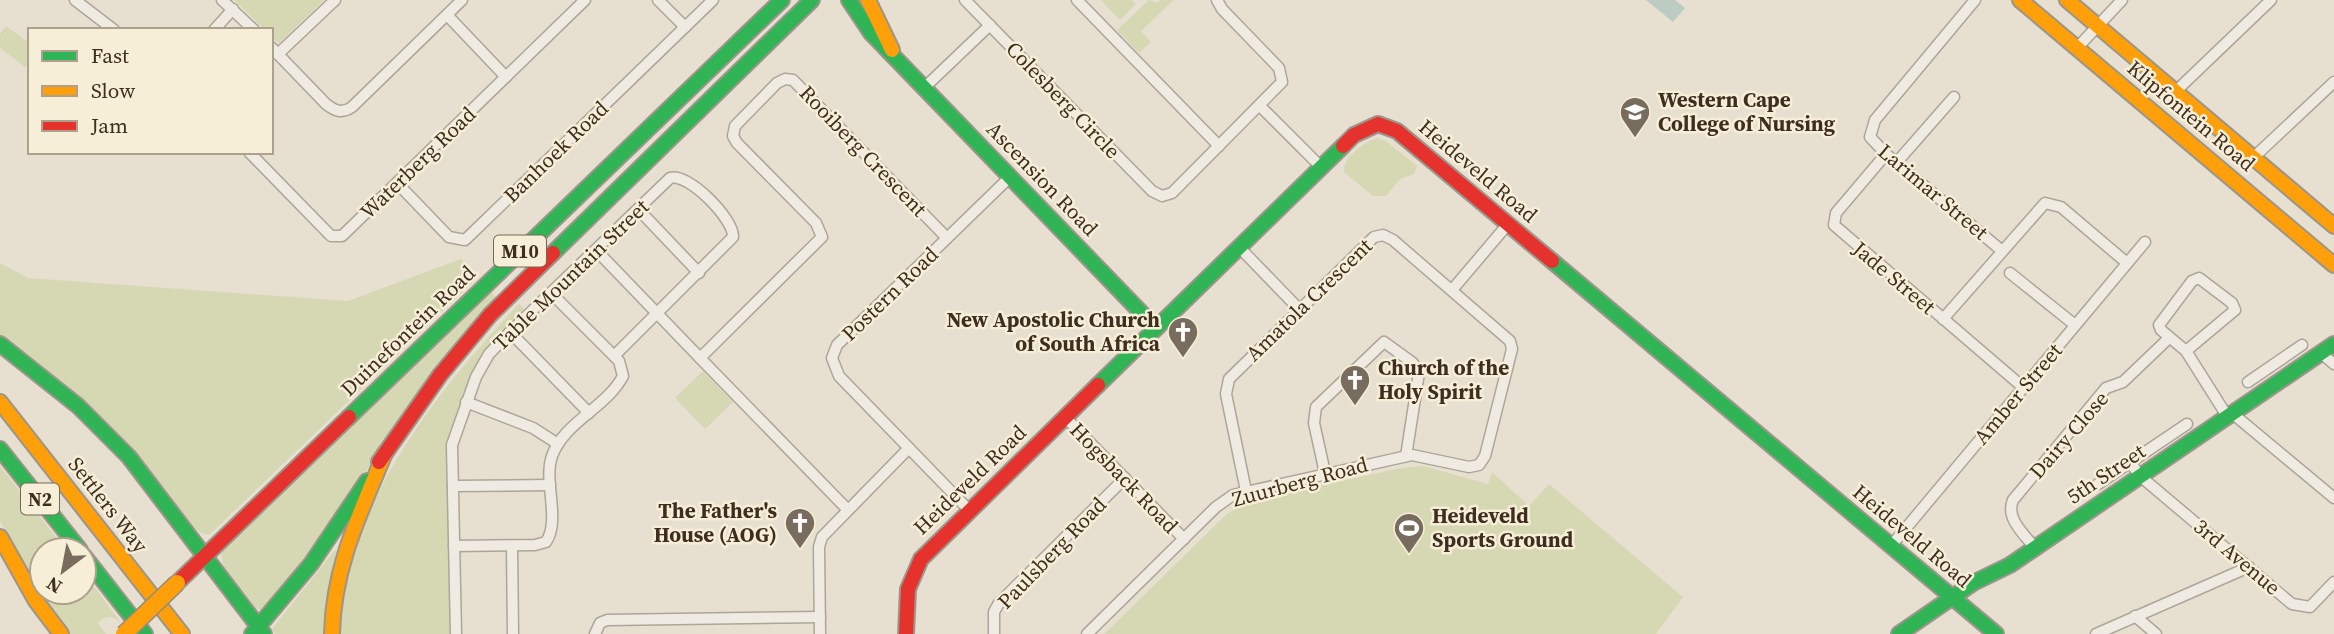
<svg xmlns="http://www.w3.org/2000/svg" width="2334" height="634" font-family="'Source Serif 4',serif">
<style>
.green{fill:#d6d7b3}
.water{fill:#bcccc2}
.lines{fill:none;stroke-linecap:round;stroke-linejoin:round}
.street-casing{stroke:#ada599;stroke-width:13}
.fast-casing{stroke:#9c958a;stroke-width:18}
.slow-casing{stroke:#9c958a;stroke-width:18}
.jam-casing{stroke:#9c958a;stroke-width:18}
.street{stroke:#efebe3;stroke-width:10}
.fast{stroke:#30b455;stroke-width:14}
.slow{stroke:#ff9f0a;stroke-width:14}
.jam{stroke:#e5322d;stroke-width:14}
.slow-bridge-casing{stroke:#928b80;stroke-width:19;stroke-linecap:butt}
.slow-bridge{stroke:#ff9f0a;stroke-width:16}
.labels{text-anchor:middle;stroke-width:5;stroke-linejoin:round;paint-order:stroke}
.shield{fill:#f7eed8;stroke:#756857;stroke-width:2}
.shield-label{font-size:19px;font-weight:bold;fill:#3d2e20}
.street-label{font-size:21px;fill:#3d2e20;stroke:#f7eed8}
.poi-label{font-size:21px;font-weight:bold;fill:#3d2e20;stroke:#f7eed8;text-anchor:start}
</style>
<rect width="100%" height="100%" fill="#e7e0d1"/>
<g class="green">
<path d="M234,0H324L279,43L271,37V30H265Z"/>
<path d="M1101,0H1132L1136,4L1120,20Z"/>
<path d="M1149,0L1157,3L1161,0H1174L1141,31L1151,42L1139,53L1117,30Z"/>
<path d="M6,26L30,44V61L25,67L0,48V34Z"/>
<path d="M1377,138L1386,141L1417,166L1414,174L1400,179L1386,196H1373L1344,172C1343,157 1364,142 1377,138Z"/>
<path d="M461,259L477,278L209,535L199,532L0,336V263L28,278L348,301Z"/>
<path d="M491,292L498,299L424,383L312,553L262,611L256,608L223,565L221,551Z"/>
<path d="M519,304L527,312L477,367L456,417L450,445L452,634H339C343,509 436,392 519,304Z"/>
<path d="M703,371L733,402L705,429L675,398Z"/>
<path d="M0,466L66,550H42V592H84V573L121,623C114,616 105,615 98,623L106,634H70L47,605L0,521Z"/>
<path d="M1423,466L1488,484L1492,472L1529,506L1549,484L1683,597L1656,634H1104L1227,514L1249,501L1401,468Z"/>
<path d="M335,550L338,552L326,634H275L272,629Z"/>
</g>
<path class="water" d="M1646,0H1675L1685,8L1673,22Z"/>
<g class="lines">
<g class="street-casing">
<g id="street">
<path d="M75,0L114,30"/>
<path d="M222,0L254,30"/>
<path d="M658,0L685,27"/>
<path d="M965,0L1152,191L1162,196L1172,193L1282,82L1279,68L1222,9L1217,0"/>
<path d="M1077,0L1219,146"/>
<path d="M1975,0L1875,120L1870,137L1886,154L2001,250"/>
<path d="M447,15L506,77"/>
<path d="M214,30L233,9"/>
<path d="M271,47L326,104C335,111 342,114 352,107L462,0"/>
<path d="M2077,48L2122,0"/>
<path d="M278,54L335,0"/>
<path d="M924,88L990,25"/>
<path d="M2175,92L2271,0"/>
<path d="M1260,106L1321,167"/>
<path d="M249,152L331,236H342L585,0"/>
<path d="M1886,154L1836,213L1834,225L2024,388"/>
<path d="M2253,158L2334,82"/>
<path d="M1897,162L1954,97"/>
<path d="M397,183L449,237L465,240L713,0"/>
<path d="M638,209L699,273"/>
<path d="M1239,247L1299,309"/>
<path d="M596,250L700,358"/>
<path d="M2010,273L2075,325"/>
<path d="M1452,290L1508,224"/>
<path d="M1943,319L2045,203L2061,207L2127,263"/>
<path d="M510,332L589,413"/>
<path d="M2186,351L2235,310L2232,303L2199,278L2192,281L2159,325L2161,330L2186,351L2227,416"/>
<path d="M2321,353L2334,364"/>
<path d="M2248,382L2302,345"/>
<path d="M466,402L533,428L558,444"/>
<path d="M2232,413L2334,498"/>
<path d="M1065,417L1184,539"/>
<path d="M2130,462L2140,476L2292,604L2310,607L2334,582"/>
<path d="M1325,473L1314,423L1316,407L1384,342L1413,363L1419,373L1406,456"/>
<path d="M2098,484L2187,424"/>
<path d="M453,486L550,485"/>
<path d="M847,509L700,358L822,237L816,223L737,143L733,136L735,126L777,83L785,79L793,80L947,238"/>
<path d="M969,510L839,376L832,358L837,345L1010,177"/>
<path d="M454,546L535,545L546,542C561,519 543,482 552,456C564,422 607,407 623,376L619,361L551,293"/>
<path d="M512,546L513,634"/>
<path d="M1891,546L2145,242"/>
<path d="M2035,548C2024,534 2005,518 2013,500L2106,388L2123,382L2169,338"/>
<path d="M2135,616L2156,634"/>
<path d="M456,634L452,445L476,377L489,354L510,332L670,178C688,172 734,219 733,237L614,356"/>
<path d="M595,634L600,623L607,620L820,617"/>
<path d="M820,634L819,547L822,537L909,448"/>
<path d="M994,634V612L999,603L1125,478"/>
<path d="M1087,634L1216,507L1233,495L1412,455L1469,467L1479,465L1485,456L1512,349L1510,341L1393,240L1383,235L1374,237L1229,379L1226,394L1246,491"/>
<path d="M2096,634L2249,567"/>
</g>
</g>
<g class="fast-casing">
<g id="fast">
<path d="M849,0L871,33L1156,328"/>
<path d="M553,253L812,0"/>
<path d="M1552,261L1996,634"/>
<path d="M0,344L78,406L129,457L264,634"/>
<path d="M1098,385L1343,146"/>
<path d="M349,417L782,0"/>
<path d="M0,449L80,550"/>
<path d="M84,556L145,634"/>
<path d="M252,634L311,564L367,481"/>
<path d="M1899,634L1973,583L2010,565L2334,344"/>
</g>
</g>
<g class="slow-casing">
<g id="slow">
<path d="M868,0L892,50"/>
<path d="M2020,0L2334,265"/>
<path d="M2067,0L2334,226"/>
<path d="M0,402L182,634"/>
<path d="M0,537L36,601L61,634"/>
<path d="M332,634C333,568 360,513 385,453"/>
</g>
</g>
<g class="jam-casing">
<g id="jam">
<path d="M1343,146L1354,135L1378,124L1397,131L1552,261"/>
<path d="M379,462L440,375L490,315L553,253"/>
<path d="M177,583L349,417"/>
<path d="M906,634L908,589L921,559L1098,385"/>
</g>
</g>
<use href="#street" class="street"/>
<use href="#fast" class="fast"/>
<use href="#slow" class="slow"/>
<use href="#jam" class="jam"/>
<g class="slow-bridge-casing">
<path id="slow-bridge" d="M124,634L177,583"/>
</g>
<use href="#slow-bridge" class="slow-bridge"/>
</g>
<defs>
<g id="university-pin" transform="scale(1.575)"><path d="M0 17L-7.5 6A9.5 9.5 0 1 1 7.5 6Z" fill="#786c5e" stroke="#f7eed8"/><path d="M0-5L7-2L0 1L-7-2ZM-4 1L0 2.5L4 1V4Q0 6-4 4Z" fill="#fff"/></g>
<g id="church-pin" transform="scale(1.575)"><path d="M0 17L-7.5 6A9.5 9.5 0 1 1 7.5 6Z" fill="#786c5e" stroke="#f7eed8"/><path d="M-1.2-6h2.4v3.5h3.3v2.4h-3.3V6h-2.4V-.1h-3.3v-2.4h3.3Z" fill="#fff"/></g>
<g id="stadium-pin" transform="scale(1.575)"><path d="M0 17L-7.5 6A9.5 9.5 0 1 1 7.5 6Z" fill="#786c5e" stroke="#f7eed8"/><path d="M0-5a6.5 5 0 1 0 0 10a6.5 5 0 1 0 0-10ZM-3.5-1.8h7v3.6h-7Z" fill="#fff"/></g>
</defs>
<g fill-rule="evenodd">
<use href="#university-pin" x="1635" y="112"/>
<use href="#church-pin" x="1183" y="332"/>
<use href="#church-pin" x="1355" y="380"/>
<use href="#church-pin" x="800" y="523"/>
<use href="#stadium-pin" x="1409" y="528"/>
</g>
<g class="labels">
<g class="shield">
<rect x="494" y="235.5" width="52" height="31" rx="5"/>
<rect x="21" y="483.5" width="38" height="31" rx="5"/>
</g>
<g class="shield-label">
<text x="520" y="258">M10</text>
<text x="40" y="506">N2</text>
</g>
<g class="street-label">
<text transform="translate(1063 100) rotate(46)" y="7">Colesberg Circle</text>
<text transform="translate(2191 116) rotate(40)" y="7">Klipfontein Road</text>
<text transform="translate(863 151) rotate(46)" y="7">Rooiberg Crescent</text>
<text transform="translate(556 152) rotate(-44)" y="7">Banhoek Road</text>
<text transform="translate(418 163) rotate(-44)" y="7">Waterberg Road</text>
<text transform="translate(1478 171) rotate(40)" y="7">Heideveld Road</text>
<text transform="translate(1042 179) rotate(46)" y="7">Ascension Road</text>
<text transform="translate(1933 192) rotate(40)" y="7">Larimar Street</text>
<text transform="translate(571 275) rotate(-44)" y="7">Table Mountain Street</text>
<text transform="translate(1894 278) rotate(40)" y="7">Jade Street</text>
<text transform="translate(890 294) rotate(-44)" y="7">Postern Road</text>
<text transform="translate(1309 300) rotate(-44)" y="7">Amatola Crescent</text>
<text transform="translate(408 331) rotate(-44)" y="7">Duinefontein Road</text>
<text transform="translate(2018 394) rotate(-50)" y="7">Amber Street</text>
<text transform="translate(2069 435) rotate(-49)" y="7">Dairy Close</text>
<text transform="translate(2106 474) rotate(-34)" y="7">5th Street</text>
<text transform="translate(1124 478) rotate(46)" y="7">Hogsback Road</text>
<text transform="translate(970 480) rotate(-44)" y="7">Heideveld Road</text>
<text transform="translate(1300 482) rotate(-15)" y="7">Zuurberg Road</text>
<text transform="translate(108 505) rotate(52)" y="7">Settlers Way</text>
<text transform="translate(1912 536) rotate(40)" y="7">Heideveld Road</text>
<text transform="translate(1052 553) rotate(-46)" y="7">Paulsberg Road</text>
<text transform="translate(2237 557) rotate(40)" y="7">3rd Avenue</text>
</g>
<g class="poi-label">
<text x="1658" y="107">Western Cape<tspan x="1658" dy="24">College of Nursing</tspan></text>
<text x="1160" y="327" text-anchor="end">New Apostolic Church<tspan x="1160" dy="24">of South Africa</tspan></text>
<text x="1378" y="375">Church of the<tspan x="1378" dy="24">Holy Spirit</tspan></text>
<text x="777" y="518" text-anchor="end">The Father's<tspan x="777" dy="24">House (AOG)</tspan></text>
<text x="1432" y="523">Heideveld<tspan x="1432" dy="24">Sports Ground</tspan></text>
</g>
</g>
<rect x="28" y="28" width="245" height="126" fill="#f7eed8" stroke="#ada18e" stroke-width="2"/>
<rect x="42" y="51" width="35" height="10" fill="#30b455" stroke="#ada18e" stroke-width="2"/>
<text x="91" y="63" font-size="21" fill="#3d2e20">Fast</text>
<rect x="42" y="86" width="35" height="10" fill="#ff9f0a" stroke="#ada18e" stroke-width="2"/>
<text x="91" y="98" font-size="21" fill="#3d2e20">Slow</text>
<rect x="42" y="121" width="35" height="10" fill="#e5322d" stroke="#ada18e" stroke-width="2"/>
<text x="91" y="133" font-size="21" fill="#3d2e20">Jam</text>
<g transform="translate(63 571) rotate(212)"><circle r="33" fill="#f7eed8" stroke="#ada18e" stroke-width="2"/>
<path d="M0-5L12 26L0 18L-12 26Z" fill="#786c5e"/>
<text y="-10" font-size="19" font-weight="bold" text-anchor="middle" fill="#3d2e20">N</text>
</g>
</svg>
